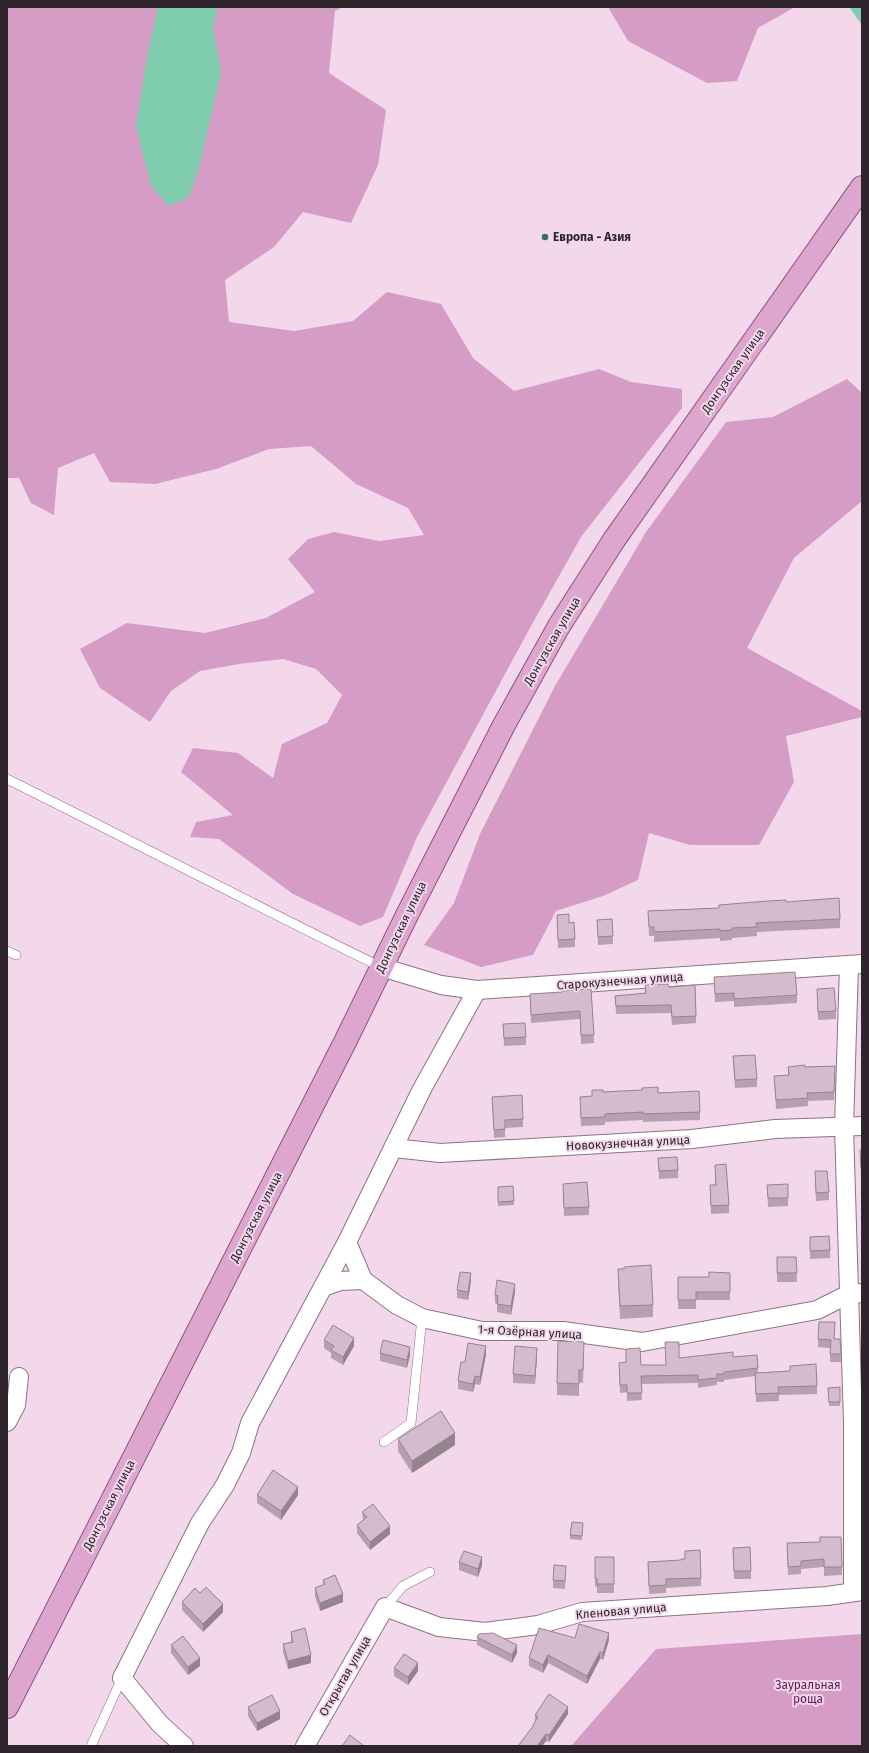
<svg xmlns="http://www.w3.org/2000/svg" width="869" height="1753" font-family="'Fira Sans',sans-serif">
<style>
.forest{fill:#d59cc5}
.water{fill:#7fccaf}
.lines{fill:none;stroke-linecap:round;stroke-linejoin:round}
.lane-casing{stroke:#8b7384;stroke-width:10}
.street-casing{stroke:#8b7384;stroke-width:20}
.primary-casing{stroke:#905281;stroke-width:24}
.lane{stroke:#fff;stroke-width:9}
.street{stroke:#fff;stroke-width:18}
.primary{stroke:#dca6cf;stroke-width:22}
.wall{fill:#b7a1b1}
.shaded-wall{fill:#958390}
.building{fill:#d5bbce;stroke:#958390}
.poi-dot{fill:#35725d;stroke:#f3d8eb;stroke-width:1.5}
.labels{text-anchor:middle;stroke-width:4;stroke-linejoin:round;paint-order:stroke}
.poi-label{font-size:12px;font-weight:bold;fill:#2e242b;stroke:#f3d8eb;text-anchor:start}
.street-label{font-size:12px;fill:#2e242b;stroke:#f3d8eb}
.park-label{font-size:12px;fill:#5f1c51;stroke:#f3d8eb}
</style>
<rect width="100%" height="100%" fill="#f3d8eb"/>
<g class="forest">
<path d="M7,7H343L335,11L329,73L386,110L378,165L351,223L303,212L274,247L225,280L229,322L294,331L353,321L387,292L441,304L473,358L514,391L599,369L631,382L682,389V408L581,537L531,626L417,837L383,917L360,926L293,894L219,839L190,837L196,822L233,815L181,772L193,748L238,753L273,778L282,744L327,723L342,695L316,669L283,659L239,664L200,671L171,691L150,722L100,688L80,649L127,623L205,633L266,618L315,592L288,559L308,539L334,532L379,541L424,535L408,508L356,484L311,446L269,449L216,469L155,484L110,482L94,453L58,468L54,515L31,503L19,478H7Z"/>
<path d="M608,7H795L758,28L737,81L707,83L628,41Z"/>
<path d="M847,379L862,393V501L794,558L747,648L862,711V717L786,736L794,782L759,845H690L649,833L638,880L603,896L556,911L533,955L481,967L424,945L454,903L480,834L555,686L646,532L726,422L773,417Z"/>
<path d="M862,1634V1746H571L656,1649Z"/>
</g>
<g class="water">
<path d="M158,7H218L213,26L221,72L199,168L188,198L169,206L151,186L136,126L148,51Z"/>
<path d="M849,7H862V25Z"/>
</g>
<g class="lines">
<g class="lane-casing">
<g id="lane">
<path d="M7,779C132,841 256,906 381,967"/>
<path d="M7,951L16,955"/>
<path d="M384,1442L411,1423L422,1318"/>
<path d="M385,1607L403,1586L430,1572"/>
<path d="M91,1746L122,1678"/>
</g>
</g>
<g class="street-casing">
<g id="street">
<path d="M849,965L844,1127L853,1424V1592"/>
<path d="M381,967L441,985L477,990L862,964"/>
<path d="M394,1148L440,1153L692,1139L775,1129L862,1126"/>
<path d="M347,1242L363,1280L397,1305L422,1318L482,1331H563L642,1342L817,1310L849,1294L862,1293"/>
<path d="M323,1287L340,1281L363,1280"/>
<path d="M7,1422L16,1405L19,1377"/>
<path d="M184,1746L160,1724L122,1678L200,1523L225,1485L241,1453L250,1423L347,1242L422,1089L477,990"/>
<path d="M305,1746L385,1607L439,1627L485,1632L538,1625L582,1612L827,1596L862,1591"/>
</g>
</g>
<g class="primary-casing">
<path id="primary" d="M7,1707L345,1042L407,915L504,725L559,626L614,540L862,187"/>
</g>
<use href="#lane" class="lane"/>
<use href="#street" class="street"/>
<use href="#primary" class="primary"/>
</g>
<g class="wall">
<path d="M786,902L840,919V928L757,932V936L732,938V940L720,941V938L654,942V936H649L648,911L719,908Z"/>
<path d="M557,915L569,923L575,939V947L558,948Z"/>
<path d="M597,920L613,936V944L598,945Z"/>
<path d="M714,977L797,995V1003L734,1007V1001L715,1002Z"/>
<path d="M645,985L669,987L696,1016V1023L672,1025L671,1013L616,1014L615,996L645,994Z"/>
<path d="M591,989L594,1043L581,1044L580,1019L531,1023L530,994L562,992Z"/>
<path d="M817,989L836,1011V1019L818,1020Z"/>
<path d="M503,1024L526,1037V1045L504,1046Z"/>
<path d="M733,1056L757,1079V1087L735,1088Z"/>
<path d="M835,1066L834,1100L808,1101V1106L776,1109L774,1076L788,1075V1067H805Z"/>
<path d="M603,1092L658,1093L700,1112V1120L643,1122V1120L605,1122V1125L581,1126L580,1097L592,1096Z"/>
<path d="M492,1097L523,1119V1127L505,1128V1137L494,1138Z"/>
<path d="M860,1150H862V1176H861Z"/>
<path d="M658,1158L678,1170V1178L659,1179Z"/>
<path d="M715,1165L729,1205V1213L711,1214L710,1185H715Z"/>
<path d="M815,1171L829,1192V1200L816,1201Z"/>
<path d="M563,1184L589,1207V1215L564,1216Z"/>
<path d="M767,1185L788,1198V1206L768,1207Z"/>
<path d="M513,1186L514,1205L498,1206V1187Z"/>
<path d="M810,1237L830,1250V1258L810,1259Z"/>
<path d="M777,1257H796L797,1282H777Z"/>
<path d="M618,1269L653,1305V1317L620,1319L618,1281Z"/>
<path d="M730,1273V1300H696V1309H678V1277H709Z"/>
<path d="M471,1281L468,1300L457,1298V1290Z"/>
<path d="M515,1292L511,1315L497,1312V1304L495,1303V1295Z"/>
<path d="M818,1339H840L841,1362H830V1348L818,1347Z"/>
<path d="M324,1340L354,1346L343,1365L331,1358V1353L324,1348Z"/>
<path d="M380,1353L410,1355L407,1368L380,1361Z"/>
<path d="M584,1354L583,1383L579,1382V1396L557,1395V1383Z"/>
<path d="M486,1355L480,1385L475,1384L473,1392L458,1389V1381L465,1362Z"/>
<path d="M537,1356L535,1384L513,1383V1374Z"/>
<path d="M733,1357L758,1368V1373L817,1386V1394L779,1395V1401L756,1402L755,1376L724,1380V1382H717V1385L698,1388V1383L641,1384L642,1400L627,1401V1392L620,1393L619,1370L626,1362L641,1365H666L679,1358Z"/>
<path d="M840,1387V1406H829L828,1388Z"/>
<path d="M398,1439L455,1445L412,1473L398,1451Z"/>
<path d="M257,1495H298L281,1520L257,1503Z"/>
<path d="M362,1512L390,1534L370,1550L357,1533V1525L363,1520Z"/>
<path d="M583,1527L582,1540L570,1539V1535Z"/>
<path d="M787,1543L842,1567V1575L824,1576V1567L801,1569V1574L788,1575Z"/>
<path d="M733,1548L751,1571V1579H734Z"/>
<path d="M595,1557H614V1593H597V1587H595Z"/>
<path d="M681,1560L701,1578V1586L666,1588V1593L649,1594L648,1562Z"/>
<path d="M459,1562L482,1565L478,1577L459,1570Z"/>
<path d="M566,1574L565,1589L553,1588V1580Z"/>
<path d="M323,1580L343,1602L320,1611L315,1597V1588L323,1585Z"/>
<path d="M200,1593L223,1612L203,1632L182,1610V1602Z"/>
<path d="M291,1632L311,1663L288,1669L283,1652V1644L291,1642Z"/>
<path d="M477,1637L517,1653L512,1663L477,1645Z"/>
<path d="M575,1638L609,1640L603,1660L600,1659L587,1684L548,1663L543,1673L529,1666V1658Z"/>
<path d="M171,1645L200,1666L188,1675L171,1653Z"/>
<path d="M394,1668L418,1671L408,1685L394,1676Z"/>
<path d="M248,1707L280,1719L257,1731L248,1716Z"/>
<path d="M568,1714L549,1742L546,1741L542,1746H518L533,1727V1725L535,1721V1715Z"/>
</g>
<g class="shaded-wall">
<path d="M471,1273V1281L468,1300V1292Z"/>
<path d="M515,1284V1292L511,1315V1306Z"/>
<path d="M354,1338V1346L343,1365V1357Z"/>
<path d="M486,1346V1355L480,1385V1377Z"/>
<path d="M410,1347V1355L407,1368V1360Z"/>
<path d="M537,1348V1356L535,1384V1376Z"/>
<path d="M475,1376V1384L473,1392V1384Z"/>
<path d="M455,1433V1445L412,1473V1461Z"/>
<path d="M298,1487V1495L281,1520V1511Z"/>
<path d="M390,1526V1534L370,1550V1542Z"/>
<path d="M482,1557V1565L478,1577V1569Z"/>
<path d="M343,1594V1602L320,1611V1603Z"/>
<path d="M223,1604V1612L203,1632V1624Z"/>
<path d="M609,1633V1640L603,1660V1653Z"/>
<path d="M517,1645V1653L512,1663V1655Z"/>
<path d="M600,1652V1659L587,1684V1676Z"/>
<path d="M311,1655V1663L288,1669V1661Z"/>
<path d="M548,1655V1663L543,1673V1665Z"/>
<path d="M200,1658V1666L188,1675V1667Z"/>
<path d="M418,1663V1671L408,1685V1677Z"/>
<path d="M568,1707V1714L549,1742V1735Z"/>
<path d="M280,1711V1719L257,1731V1723Z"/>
<path d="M546,1734V1741L542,1746H537Z"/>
</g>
<g class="building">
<path d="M839,898L840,919L756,923L757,927L732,928V930L720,931V929L654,932V927H649L648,911L719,908V905L768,901L786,900V902Z"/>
<path d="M569,914V923L574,922L575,939L558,940L557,915Z"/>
<path d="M612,919L613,936L598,937L597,920Z"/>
<path d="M795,972L797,995L734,999V993L715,994L714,977Z"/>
<path d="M668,984L669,987L695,985L696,1016L672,1017L671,1005L616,1006L615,996L646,993L645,985Z"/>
<path d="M834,988L836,1011L818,1012L817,989Z"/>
<path d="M591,989L594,1035H581L580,1011L531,1015L530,994L562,992V991Z"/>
<path d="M525,1023L526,1037L504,1038L503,1024Z"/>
<path d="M755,1055L757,1079L735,1080L733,1056Z"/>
<path d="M805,1065V1067L835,1066L834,1092L807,1093L808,1098L776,1100L774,1076L789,1075L788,1067Z"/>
<path d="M658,1087V1093L699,1091L700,1112L643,1114V1112L605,1114V1117L581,1118L580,1097L592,1096V1090H603V1092L642,1090V1088Z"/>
<path d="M522,1095L523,1119L505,1120V1129L494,1130L492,1097Z"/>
<path d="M860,1150H862V1168H861Z"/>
<path d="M677,1157L678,1170L659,1171L658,1158Z"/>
<path d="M726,1164L729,1205L711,1206L710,1185H716L715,1165Z"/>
<path d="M815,1171H827L829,1192L816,1193Z"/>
<path d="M587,1182L589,1207L564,1208L563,1184Z"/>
<path d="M788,1184V1198H768L767,1185Z"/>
<path d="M513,1186L514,1201L498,1202V1187Z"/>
<path d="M829,1236L830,1250L810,1251V1237Z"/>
<path d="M777,1257H796L797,1273H777Z"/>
<path d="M651,1265L653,1305L620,1306L618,1269H624V1267Z"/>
<path d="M460,1272L471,1273L468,1292L457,1290Z"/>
<path d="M709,1272L730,1273V1292H696V1300H678V1277H709Z"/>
<path d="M497,1280L515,1284L511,1306L497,1304L498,1296L495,1295Z"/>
<path d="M819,1322H835L834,1339H840L841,1354H830L831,1340L818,1339Z"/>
<path d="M333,1325L354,1338L343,1357L331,1350L334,1346L324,1340Z"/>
<path d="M383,1340L410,1347L407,1360L380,1353Z"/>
<path d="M558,1341L584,1342L583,1370H579V1384L557,1383Z"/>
<path d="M665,1342H679V1358L733,1352V1357L757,1355L758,1368L724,1372V1374H717V1378L698,1380V1375L641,1376L642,1393H627V1385H620L619,1363L626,1362V1349L640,1348L641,1365H666Z"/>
<path d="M468,1343L486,1346L480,1377L475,1376L473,1384L458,1381L461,1362H465Z"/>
<path d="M515,1346L537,1348L535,1376L513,1374Z"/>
<path d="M816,1364L817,1386L778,1387L779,1393L756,1394L755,1373L790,1371V1366Z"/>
<path d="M840,1387V1402H829L828,1388Z"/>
<path d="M441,1411L455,1433L412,1461L398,1439Z"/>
<path d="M273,1470L298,1487L281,1511L257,1495Z"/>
<path d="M373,1504L390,1526L370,1542L357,1525L367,1517L362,1512Z"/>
<path d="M572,1522L583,1523L582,1536L570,1535Z"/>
<path d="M820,1537H841L842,1567H824V1559L801,1561V1566L788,1567L787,1543L820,1542Z"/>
<path d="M750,1547L751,1571H734L733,1548Z"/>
<path d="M700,1550L701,1578L666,1579V1585L649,1586L648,1562L681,1560V1559H685V1551Z"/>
<path d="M464,1551L482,1557L478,1569L459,1562Z"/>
<path d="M595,1557H614V1584H597V1579L595,1578Z"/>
<path d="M554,1565L566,1566L565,1581L553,1580Z"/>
<path d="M335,1575L343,1594L320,1603L315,1588L325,1584L323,1580Z"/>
<path d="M206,1587L223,1604L203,1624L182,1602L195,1588L200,1593Z"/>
<path d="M579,1624L609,1633L603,1653L600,1652L587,1676L548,1655L543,1665L529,1658L539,1628L575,1638Z"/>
<path d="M305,1628L311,1655L288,1661L283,1644L293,1642L291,1632Z"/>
<path d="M493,1633L517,1645L512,1655L477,1637L479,1634Z"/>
<path d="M183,1636L200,1658L188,1667L171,1645Z"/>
<path d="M404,1654L418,1663L408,1677L394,1668Z"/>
<path d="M549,1694L568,1707L549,1735L546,1734L537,1746H518L534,1725H533L538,1717L535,1715Z"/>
<path d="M272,1695L280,1711L257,1723L248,1707Z"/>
<path d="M350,1735L364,1746H342Z"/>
</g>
<circle class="poi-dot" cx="545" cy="237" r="4"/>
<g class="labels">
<g class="poi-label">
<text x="553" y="241">Европа - Азия</text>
</g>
<g class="street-label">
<text transform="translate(733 371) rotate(-55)" y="4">Донгузская улица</text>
<text transform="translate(552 641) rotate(-60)" y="4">Донгузская улица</text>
<text transform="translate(401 927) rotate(-64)" y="4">Донгузская улица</text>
<text transform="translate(620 981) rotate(-4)" y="4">Старокузнечная улица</text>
<text transform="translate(628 1143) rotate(-3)" y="4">Новокузнечная улица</text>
<text transform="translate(256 1217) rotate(-63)" y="4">Донгузская улица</text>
<text transform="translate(530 1332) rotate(3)" y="4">1-я Озёрная улица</text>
<text transform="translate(109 1505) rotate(-63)" y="4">Донгузская улица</text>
<text transform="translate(621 1611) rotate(-5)" y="4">Кленовая улица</text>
<text transform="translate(345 1676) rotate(-60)" y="4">Открытая улица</text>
</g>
<g class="park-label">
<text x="808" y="1689">Зауральная<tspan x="808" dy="14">роща</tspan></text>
</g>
</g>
<rect width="869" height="1753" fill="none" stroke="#2e242b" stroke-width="16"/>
</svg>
